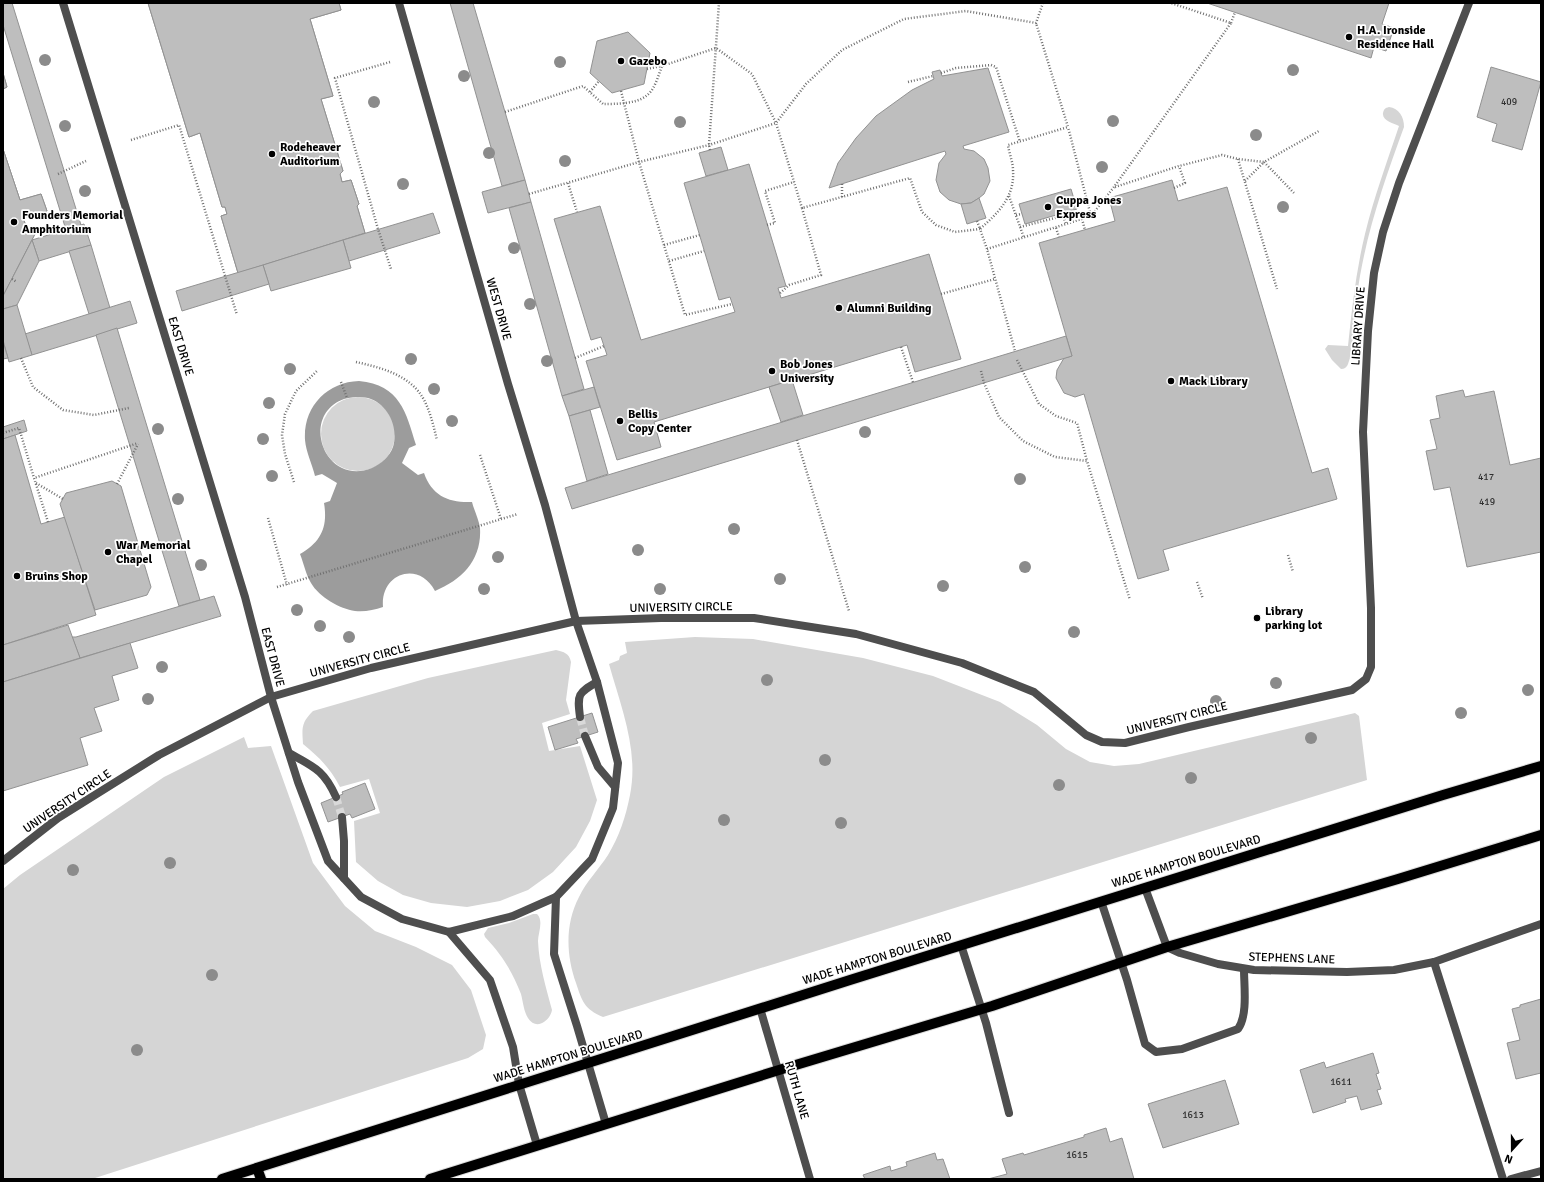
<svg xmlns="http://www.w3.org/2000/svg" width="1544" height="1182" font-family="Signika,sans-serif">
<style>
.green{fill:#d5d5d5}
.water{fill:#9c9c9c;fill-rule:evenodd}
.building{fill:#bebebe;stroke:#929292}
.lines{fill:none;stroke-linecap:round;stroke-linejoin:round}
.street-tunnel{stroke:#d9d9d9;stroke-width:8;stroke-dasharray:8 4;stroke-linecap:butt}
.primary-casing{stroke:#dbdbdb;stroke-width:12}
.path{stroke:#707070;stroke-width:2.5;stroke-dasharray:1 2;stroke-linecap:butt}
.lane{stroke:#4e4e4e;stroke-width:8}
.street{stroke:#4e4e4e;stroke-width:8}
.primary{stroke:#000;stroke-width:10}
.tree{fill:#8b8b8b}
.poi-dot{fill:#000;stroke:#fff;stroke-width:1.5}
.labels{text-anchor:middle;stroke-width:3.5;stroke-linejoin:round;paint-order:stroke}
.number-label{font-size:10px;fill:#303030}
.poi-label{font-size:12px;font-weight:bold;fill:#000;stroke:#fff;text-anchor:start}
.street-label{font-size:12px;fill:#000;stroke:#fff}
</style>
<rect width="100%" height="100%" fill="#fff"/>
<g class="green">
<path d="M1389,107C1399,108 1404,117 1404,127C1386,176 1369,225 1360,276C1355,303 1355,331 1350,358C1348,363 1348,369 1341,369L1332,360L1325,349L1328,345L1348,346C1352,308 1356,271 1365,234C1374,197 1387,162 1399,126C1394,123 1382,121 1383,113C1384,109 1385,108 1389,107Z"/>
<circle cx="358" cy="434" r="37"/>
<path d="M695,637L753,639L863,658L933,676L1000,702L1037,725L1066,749L1090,762L1114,766L1139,764L1355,713L1359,716L1367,780L603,1017C584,1009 582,1001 576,983C566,955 565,924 579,897C586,882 599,869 608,855C619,837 626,816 630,795C639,750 621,707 609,664L619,660L620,656L627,653L625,642Z"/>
<path d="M556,650C564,652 569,653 571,662L566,700L570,714L542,723L549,751L580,746L597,800L590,821L576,847L553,872L528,890L500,901L467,907L431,903L403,895L378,881L356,862L354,821L380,813L369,779L340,787C330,768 319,757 303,744C302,728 301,723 313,711L428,678Z"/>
<path d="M244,737L248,748L271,746L313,863L345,906L375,931L416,947L452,965L471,990L486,1035L483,1049L468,1058L92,1179H3V889L20,875L164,777Z"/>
<path d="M533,914H537C544,921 538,933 538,941C539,965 546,987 552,1010C550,1021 536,1031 528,1018C524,1012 523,1002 521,994C512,971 502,955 485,937L484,934L488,928L509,923Z"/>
</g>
<path class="water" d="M359,381C400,385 406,412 416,445L409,448L402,463L418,475L424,473C432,496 449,503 472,502C474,510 479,520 480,528C482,560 462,580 435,591C419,560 380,573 383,607C374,610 365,612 355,611C340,609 319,597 311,583C306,575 304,564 300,554C321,542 328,527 324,503L330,501L337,483L322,474L315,476C312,464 306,452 305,440C303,407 327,382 359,381ZM356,397C360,397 364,397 368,398C388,404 399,427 393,447C390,456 381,464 372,468C324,487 299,415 344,399C348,398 352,397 356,397Z"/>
<g class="building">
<path d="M3,3H12L81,225L66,230L3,25Z"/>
<path d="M148,3H339L341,10L310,19L333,96L321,99L343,171L340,174L342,182L351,180L359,204L357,206L365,233L238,273L221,216L227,214L225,207H222L200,133L189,137Z"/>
<path d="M148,3H339L341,10L310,19L333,96L321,99L343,171L340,174L342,182L351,180L359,204L357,206L365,233L238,273L221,216L227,214L225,207H222L200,133L189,137Z"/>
<path d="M450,3H473L525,180L502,186Z"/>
<path d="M1207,3H1389L1382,24L1394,28L1386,51L1374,47L1371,58Z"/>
<path d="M628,32L650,53L644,84L612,93L590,73L597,41Z"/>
<path d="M1491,67L1541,82L1522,150L1492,141L1497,124L1477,117Z"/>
<path d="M988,68L1009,132L963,146L964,149L974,151L984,159L988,168L990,181L984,194L979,198L971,203L961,204L949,200L940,192L936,180L939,163L946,154L945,151L829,188L838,163L856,138L876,116L912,90L934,79L932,72L940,70L942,76Z"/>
<path d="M3,73L7,87L3,89Z"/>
<path d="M3,73L7,87L3,89Z"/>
<path d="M721,147L728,170L706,176L699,153Z"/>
<path d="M3,149L20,200L41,194L47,211L23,218L26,226L36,232L3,296Z"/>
<path d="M3,149L20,200L41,194L47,211L23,218L26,226L36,232L3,296Z"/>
<path d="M749,164L786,286L778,288L781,298L929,254L961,359L915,372L907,345L654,422L661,447L617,460L586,361L607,355L601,337L591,340L554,219L600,206L641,340L735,312L730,297L719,300L684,183Z"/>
<path d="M525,180L531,202L488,213L482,192Z"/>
<path d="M1172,180L1178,201L1227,187L1312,473L1328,468L1337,499L1163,550L1169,570L1138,579L1084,394L1075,397L1064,393L1056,378L1057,370L1064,358L1072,356L1039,243L1115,221L1109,198Z"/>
<path d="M1071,189L1077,209L1025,224L1019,204Z"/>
<path d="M979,198L986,218L967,224L961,204L971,203Z"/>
<path d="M531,202L584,389L562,396L509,208Z"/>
<path d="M433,213L440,233L349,261L343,240Z"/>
<path d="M84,224L91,245L39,261L32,240Z"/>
<path d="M32,240L39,261L17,305L3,309V296Z"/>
<path d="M343,240L351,268L271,291L263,265Z"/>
<path d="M91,245L110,308L89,314L69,251Z"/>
<path d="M263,265L269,284L182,311L176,291Z"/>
<path d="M130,301L137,323L32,355L25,334Z"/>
<path d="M17,305L32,355L9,362L3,340V309Z"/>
<path d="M117,328L200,600L179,606L96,335Z"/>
<path d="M1066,336L1072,356L572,509L565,488Z"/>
<path d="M3,345H4L8,358L3,359Z"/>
<path d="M792,380L803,415L781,422L769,387Z"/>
<path d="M594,387L600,407L569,416L562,396Z"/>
<path d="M1463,390L1465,397L1494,391L1510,465L1541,458V552L1467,567L1450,487L1434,490L1426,451L1437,449L1430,420L1440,418L1436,396Z"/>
<path d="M590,410L608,474L587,481L569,416Z"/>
<path d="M24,420L27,431L3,439V427Z"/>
<path d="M15,435L41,524L65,517L96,615L3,645V439Z"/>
<path d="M112,481L121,486L151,587L147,595L95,610L60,504L66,493Z"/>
<path d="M214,596L221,616L80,658L72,637H76Z"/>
<path d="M68,625L80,658L3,682V645Z"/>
<path d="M130,643L138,668L112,676L119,700L94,708L102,731L80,738L88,765L3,791V682Z"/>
<path d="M592,713L598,732L576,739L578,743L555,750L548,727Z"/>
<path d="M365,783L375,809L352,818L350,814L328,822L321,803L343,794L342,792Z"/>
<path d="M1541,999V1073L1516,1079L1507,1043L1520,1040L1512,1009L1520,1007V1005Z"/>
<path d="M1373,1053L1379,1073L1376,1074L1381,1089L1377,1090L1382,1104L1361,1110L1357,1096L1345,1099L1346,1102L1313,1113L1300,1070L1324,1062L1326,1068Z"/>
<path d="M1225,1080L1239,1124L1163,1148L1148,1104Z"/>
<path d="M1106,1128L1110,1142L1122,1138L1134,1179H988L1007,1174L1002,1159L1023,1153L1024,1155L1084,1137V1135Z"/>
<path d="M935,1153L937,1160L943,1159L950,1179H865L863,1175L890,1166L891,1171L907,1166L906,1162Z"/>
</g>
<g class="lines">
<g class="street-tunnel">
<path d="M580,717L585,736"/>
<path d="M336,797L342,817"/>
</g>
<g class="primary-casing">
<g id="primary">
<path d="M257,1168L261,1179"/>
<path d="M222,1179L850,980L1443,795L1541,766"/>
<path d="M430,1179L779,1070L992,1006L1167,947L1398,879L1541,835"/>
</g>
</g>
<g class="path">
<path d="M1231,23L1235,12"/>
<path d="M390,62L335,78L378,229L391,269"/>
<path d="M647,69L661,66"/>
<path d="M941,73L956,68L991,65L996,67L1020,142"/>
<path d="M908,82L933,76"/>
<path d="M621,91L639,162L685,315L732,304"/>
<path d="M590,92L599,81"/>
<path d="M505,112L583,86L603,104C615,104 636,104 646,96C655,90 658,76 662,66L716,48L752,74L776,123L802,208"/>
<path d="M131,140L179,125L237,315"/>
<path d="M710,150L709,145L719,3"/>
<path d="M1238,159L1277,289"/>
<path d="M58,174L86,161"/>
<path d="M1245,181L1264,162L1294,193"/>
<path d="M568,183L577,212"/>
<path d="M842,184V197"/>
<path d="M1115,187L1179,166L1222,155L1238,159L1264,162L1319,131"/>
<path d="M1174,188L1185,183L1179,166"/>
<path d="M529,194L639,162L709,145L776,123L806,84L842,50L904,19L966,11L1036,23L1043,3"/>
<path d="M1009,196L1024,238"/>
<path d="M1016,215L1022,214"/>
<path d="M1091,216L1114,187L1231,23L1171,3"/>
<path d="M1082,219L1085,230"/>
<path d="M977,221L980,229C998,213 1015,197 1013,170C1013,162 1009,153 1008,145L1068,127L1036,23"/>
<path d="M767,225L775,223L765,191L794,182"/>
<path d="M1020,227L1063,216L1066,224"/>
<path d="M1056,228L1059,237"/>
<path d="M664,245L700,235"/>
<path d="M987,249L1091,216L1068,127"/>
<path d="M669,261L704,251"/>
<path d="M12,279L17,282"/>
<path d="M780,293L789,285L821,275L802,208L910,178L922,212L936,225L955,232L980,229L987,249L1015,351"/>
<path d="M941,294L995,279"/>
<path d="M901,347L913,382"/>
<path d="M21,358L33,387L63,410L94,415L129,408"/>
<path d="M575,358L604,346"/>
<path d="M1017,360L1039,404L1056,416L1077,423L1087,461"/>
<path d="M356,362C383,368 414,376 426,404C431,415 434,428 437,440"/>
<path d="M981,371L984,383L999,417L1023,441L1055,457L1087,461L1130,600"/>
<path d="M341,382L347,398"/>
<path d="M3,433L19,428L34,478"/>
<path d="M797,440L849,611"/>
<path d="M480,455L501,519"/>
<path d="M294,482L285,454L282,435L285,414L296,391L317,371"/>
<path d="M36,483L63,499"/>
<path d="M117,484L138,444"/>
<path d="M268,518L287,585"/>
<path d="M48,522L34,478L138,443"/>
<path d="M1288,555L1293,572"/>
<path d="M1197,582L1203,599"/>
<path d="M277,587L518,514"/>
</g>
<g class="lane">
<path d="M1101,901L1127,980L1145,1044L1156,1052L1182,1049L1238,1029C1248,1015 1244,986 1244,969"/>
<path d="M961,945L986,1023L1009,1113"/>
<path d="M1511,1179L1541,1171"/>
</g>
<g class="street">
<path d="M63,3L245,597L271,697L298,782L328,861L361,897L402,919L449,932L513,916L556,897L592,859L613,808L618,763L597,682L576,621L545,505L508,384L399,3"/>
<path d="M580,717C577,694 578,693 597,682"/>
<path d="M585,736L598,767L615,787"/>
<path d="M289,753C314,767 324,770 336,797"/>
<path d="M342,817L344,841V878"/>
<path d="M3,861L58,818L159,755L271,697L371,668L576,621L661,618H754L856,634L962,663L1034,692L1086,735L1102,742L1125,743L1189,727L1352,690L1366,679L1371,667V608L1363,432L1368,331L1374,273L1383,232L1399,183L1469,3"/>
<path d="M1145,888L1167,947L1180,953L1218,964L1254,970L1347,972L1394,970L1434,962L1541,924"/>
<path d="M556,897L554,954L577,1026L606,1124"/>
<path d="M449,932L490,980L513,1047L519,1084L537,1145"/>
<path d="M1434,962L1503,1179"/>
<path d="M760,1008L810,1179"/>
</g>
<use href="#primary" class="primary"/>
</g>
<g class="tree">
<circle cx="45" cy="60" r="6"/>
<circle cx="560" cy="62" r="6"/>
<circle cx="1293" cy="70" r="6"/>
<circle cx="464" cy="76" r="6"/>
<circle cx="374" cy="102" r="6"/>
<circle cx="1113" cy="121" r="6"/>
<circle cx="680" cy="122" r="6"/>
<circle cx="65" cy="126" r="6"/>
<circle cx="1256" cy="135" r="6"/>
<circle cx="489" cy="153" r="6"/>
<circle cx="565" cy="161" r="6"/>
<circle cx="1102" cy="167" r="6"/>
<circle cx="403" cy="184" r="6"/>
<circle cx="85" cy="191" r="6"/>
<circle cx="1283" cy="207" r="6"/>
<circle cx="514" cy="248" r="6"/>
<circle cx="530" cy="304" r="6"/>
<circle cx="411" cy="359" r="6"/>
<circle cx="547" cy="361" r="6"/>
<circle cx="290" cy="369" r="6"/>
<circle cx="434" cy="389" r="6"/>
<circle cx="269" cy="403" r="6"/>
<circle cx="452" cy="421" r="6"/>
<circle cx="158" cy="429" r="6"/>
<circle cx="865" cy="432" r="6"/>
<circle cx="263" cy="439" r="6"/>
<circle cx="272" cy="476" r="6"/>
<circle cx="1020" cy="479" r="6"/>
<circle cx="178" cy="499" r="6"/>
<circle cx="734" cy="529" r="6"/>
<circle cx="638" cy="550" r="6"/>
<circle cx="498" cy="557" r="6"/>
<circle cx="201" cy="565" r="6"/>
<circle cx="1025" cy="567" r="6"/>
<circle cx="780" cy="579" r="6"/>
<circle cx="943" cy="586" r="6"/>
<circle cx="484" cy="589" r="6"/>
<circle cx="660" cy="589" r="6"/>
<circle cx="297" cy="610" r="6"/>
<circle cx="320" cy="626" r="6"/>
<circle cx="1074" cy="632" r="6"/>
<circle cx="349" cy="637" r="6"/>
<circle cx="162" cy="667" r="6"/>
<circle cx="767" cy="680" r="6"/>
<circle cx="1276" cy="683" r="6"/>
<circle cx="1528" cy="690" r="6"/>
<circle cx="148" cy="699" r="6"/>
<circle cx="1216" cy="701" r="6"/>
<circle cx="1461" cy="713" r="6"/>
<circle cx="1311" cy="738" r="6"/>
<circle cx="825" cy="760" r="6"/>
<circle cx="1191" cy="778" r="6"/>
<circle cx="1059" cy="785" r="6"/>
<circle cx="724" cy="820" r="6"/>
<circle cx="841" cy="823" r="6"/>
<circle cx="170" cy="863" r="6"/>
<circle cx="73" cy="870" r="6"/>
<circle cx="212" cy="975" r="6"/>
<circle cx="137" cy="1050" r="6"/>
</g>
<g class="poi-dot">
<circle cx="1349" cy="37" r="4"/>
<circle cx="621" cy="61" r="4"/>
<circle cx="272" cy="154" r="4"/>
<circle cx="1048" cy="207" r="4"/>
<circle cx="14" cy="222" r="4"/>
<circle cx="839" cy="308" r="4"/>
<circle cx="772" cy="371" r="4"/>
<circle cx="1171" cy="381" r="4"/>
<circle cx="620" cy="421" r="4"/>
<circle cx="108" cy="552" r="4"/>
<circle cx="17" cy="576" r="4"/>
<circle cx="1257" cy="618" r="4"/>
</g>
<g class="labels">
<g class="number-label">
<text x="1509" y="105">409</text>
<text x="1486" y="480">417</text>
<text x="1487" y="505">419</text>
<text x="1341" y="1085">1611</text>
<text x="1193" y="1118">1613</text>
<text x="1077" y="1158">1615</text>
</g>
<g class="poi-label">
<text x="1357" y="34">H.A. Ironside<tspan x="1357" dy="14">Residence Hall</tspan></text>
<text x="629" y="65">Gazebo</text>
<text x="280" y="151">Rodeheaver<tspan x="280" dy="14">Auditorium</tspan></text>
<text x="1056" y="204">Cuppa Jones<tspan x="1056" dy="14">Express</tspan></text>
<text x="22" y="219">Founders Memorial<tspan x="22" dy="14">Amphitorium</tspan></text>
<text x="847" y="312">Alumni Building</text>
<text x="780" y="368">Bob Jones<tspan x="780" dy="14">University</tspan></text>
<text x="1179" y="385">Mack Library</text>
<text x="628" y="418">Bellis<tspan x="628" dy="14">Copy Center</tspan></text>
<text x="116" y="549">War Memorial<tspan x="116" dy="14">Chapel</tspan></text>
<text x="25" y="580">Bruins Shop</text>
<text x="1265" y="615">Library<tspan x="1265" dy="14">parking lot</tspan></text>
</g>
<g class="street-label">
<text transform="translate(499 309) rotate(74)" y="4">WEST DRIVE</text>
<text transform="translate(1358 326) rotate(-86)" y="4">LIBRARY DRIVE</text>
<text transform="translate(181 346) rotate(73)" y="4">EAST DRIVE</text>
<text transform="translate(681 607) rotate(-1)" y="4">UNIVERSITY CIRCLE</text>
<text transform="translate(273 657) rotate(75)" y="4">EAST DRIVE</text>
<text transform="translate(360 660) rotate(-15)" y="4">UNIVERSITY CIRCLE</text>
<text transform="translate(1177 718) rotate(-14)" y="4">UNIVERSITY CIRCLE</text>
<text transform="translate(67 801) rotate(-34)" y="4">UNIVERSITY CIRCLE</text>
<text transform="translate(1186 861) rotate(-17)" y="4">WADE HAMPTON BOULEVARD</text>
<text transform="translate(877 958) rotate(-17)" y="4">WADE HAMPTON BOULEVARD</text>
<text transform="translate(1292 958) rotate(2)" y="4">STEPHENS LANE</text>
<text transform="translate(568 1056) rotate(-17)" y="4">WADE HAMPTON BOULEVARD</text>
<text transform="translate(797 1090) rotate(74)" y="4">RUTH LANE</text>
</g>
</g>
<rect width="1544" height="1182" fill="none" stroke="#000000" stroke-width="8"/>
<g transform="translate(1512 1150) rotate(201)" stroke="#ffffff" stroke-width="3" paint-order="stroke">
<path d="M0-3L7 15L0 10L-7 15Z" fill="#000000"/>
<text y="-6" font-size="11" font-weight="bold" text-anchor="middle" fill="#000000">N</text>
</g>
</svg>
